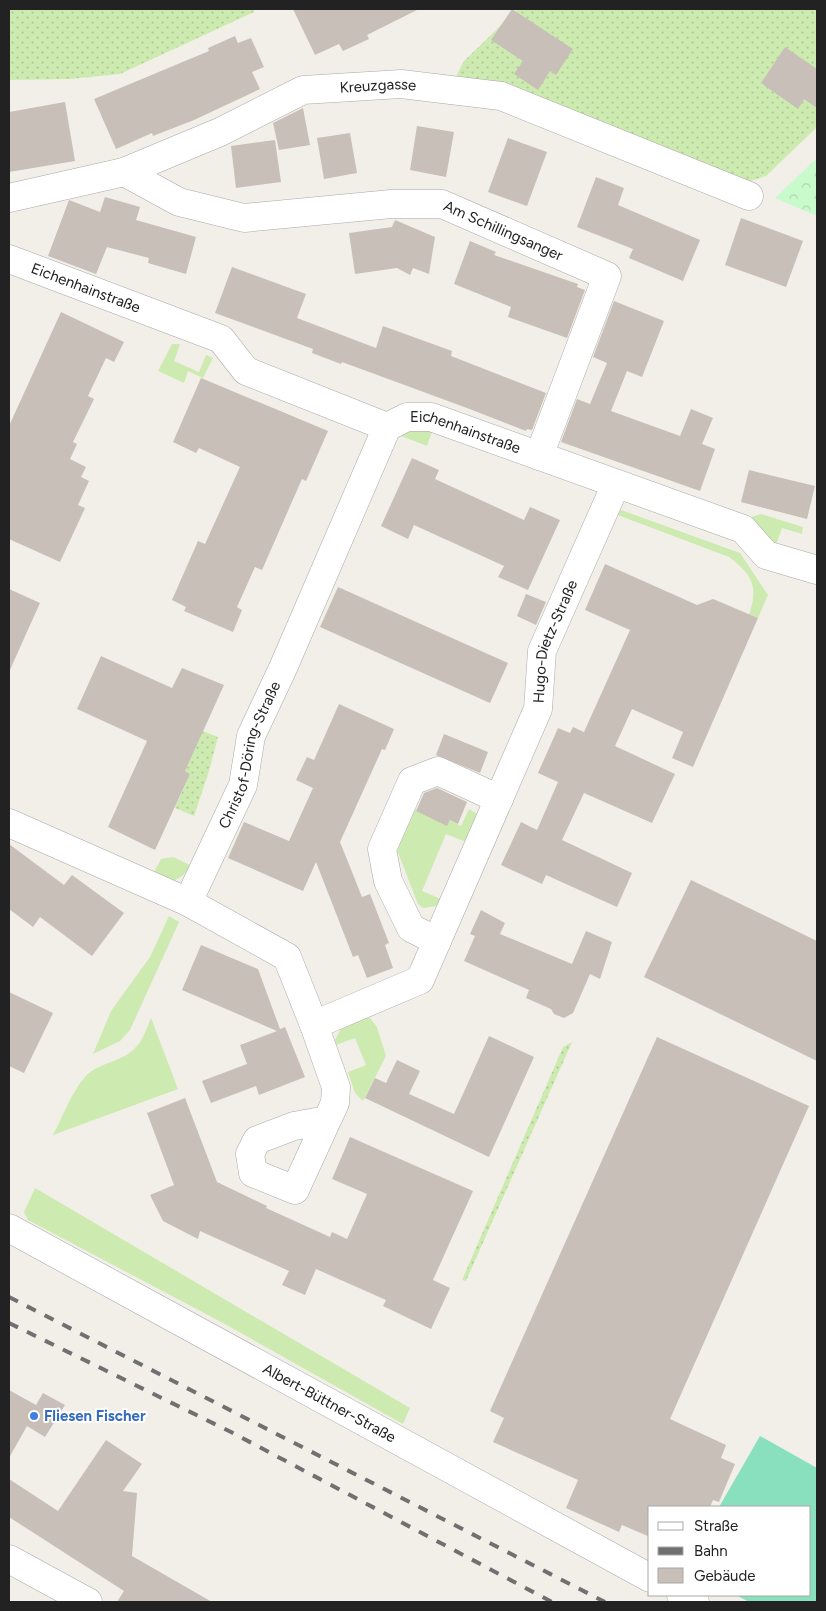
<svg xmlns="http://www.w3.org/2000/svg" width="826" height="1611" font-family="Figtree,sans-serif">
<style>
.grass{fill:#cdebb0}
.park{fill:url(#park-crowns)}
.garden{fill:url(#garden-dots)}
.pitch{fill:#88e0be}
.building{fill:#c7bfb8}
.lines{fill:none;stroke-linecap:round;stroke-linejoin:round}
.minor-casing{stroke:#a9a9a9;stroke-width:29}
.minor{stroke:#fff;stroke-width:28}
.rail{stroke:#707070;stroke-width:4;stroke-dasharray:10 10;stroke-linecap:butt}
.shop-dot{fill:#3f7fe0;stroke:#fff;stroke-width:2}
.labels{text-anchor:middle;stroke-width:4;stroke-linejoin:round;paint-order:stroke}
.street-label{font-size:15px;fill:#222;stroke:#fff}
.shop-label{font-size:15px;font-weight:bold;fill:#366cbe;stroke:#fff;text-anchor:start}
</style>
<defs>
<pattern id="park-crowns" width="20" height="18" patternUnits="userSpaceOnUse" patternTransform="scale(1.25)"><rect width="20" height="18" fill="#c8facc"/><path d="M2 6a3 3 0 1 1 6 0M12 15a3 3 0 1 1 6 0" fill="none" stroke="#acd6af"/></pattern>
<pattern id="garden-dots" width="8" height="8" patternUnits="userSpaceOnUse" patternTransform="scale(1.25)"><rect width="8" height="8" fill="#cdebb0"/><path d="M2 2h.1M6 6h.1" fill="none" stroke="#b0c997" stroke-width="1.8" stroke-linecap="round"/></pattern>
</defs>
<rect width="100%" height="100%" fill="#f2efe9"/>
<g class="grass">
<path d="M172,344H180L174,361L199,372L206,355L213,358L203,378L188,371L184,383L158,371Z"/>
<path d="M403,428L433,429L427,446L396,434Z"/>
<path d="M621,510L740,553L768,595L758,618L749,614C759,587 752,574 729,557L615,514Z"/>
<path d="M761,514L803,527L802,534L782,528L776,545L748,518Z"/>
<path d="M469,809L477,814L466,842L446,834L422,891L441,899L436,906L423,908L418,904L397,850L415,810L447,825L450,820L461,826Z"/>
<path d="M173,857L192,866L182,876L174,881L152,876L161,859Z"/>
<path d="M169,916L179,922L130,1030L120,1041L93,1054L111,1011L150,957Z"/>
<path d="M151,1018L178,1089L53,1135C63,1116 71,1093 85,1077C98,1062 121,1063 135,1048C143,1041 147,1027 151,1018Z"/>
<path d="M362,1018H370L377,1027L386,1056L363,1101L355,1093L348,1072L366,1065L355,1038L336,1045L335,1040L342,1026Z"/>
<path d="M35,1188L410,1408L403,1424L223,1323L28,1220L24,1212Z"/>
</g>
<path class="park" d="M817,158V216L775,198Z"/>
<g class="garden">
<path d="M9,9H254V12L120,74L71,79L9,80Z"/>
<path d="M518,9H817V127L766,176L741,184L452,84L464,61Z"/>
<path d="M203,731L218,737L209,771L194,816L175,808L190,774L185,771Z"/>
<path d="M572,1042L466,1281L462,1280L563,1047Z"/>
</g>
<path class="pitch" d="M760,1436L817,1468V1602H749L736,1595H810V1507H719Z"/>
<g class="building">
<path d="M293,9H419L367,35L369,39L343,51L339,44L315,55Z"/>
<path d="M512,9L573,49L556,75L550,71L538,90L514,74L523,61L491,40Z"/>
<path d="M235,36L238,43L251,38L264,67L252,72L260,89L194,120L153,136L152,133L116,149L94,99L209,51L208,48Z"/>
<path d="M785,47L817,69V108L804,99L798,109L761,83Z"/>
<path d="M65,102L75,161L9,172V112Z"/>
<path d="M303,108L310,145L279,150L273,123Z"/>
<path d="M417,126L454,132L446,177L410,170Z"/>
<path d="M350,133L357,173L324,179L317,138Z"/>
<path d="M508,138L547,152L527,206L488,192Z"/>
<path d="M275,140L281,182L236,188L231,146Z"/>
<path d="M596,177L624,188L618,205L700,240L683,281L629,258L633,249L577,227Z"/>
<path d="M105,197L140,207L136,220L196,237L186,274L148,263L149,258L107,247L96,274L48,256L69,200L100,212Z"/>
<path d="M741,218L803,241L786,287L725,265Z"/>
<path d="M395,220L435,237L429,274L413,268L410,275L397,268L355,274L349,233L392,227Z"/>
<path d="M470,241L496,252L494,255L578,284L577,287L585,290L567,338L508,317L511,307L454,284Z"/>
<path d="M232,267L306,294L297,318L376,348L383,326L452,351L451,356L546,393L532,430L527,429L526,431L467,408L342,362L341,364L312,353L313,349L215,313Z"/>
<path d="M614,301L664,321L642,377L627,371L611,411L680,436L691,409L713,418L702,444L715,449L700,491L561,442L577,399L590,404L607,363L593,357Z"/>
<path d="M61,312L124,342L114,362L106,358L88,396L94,399L73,442L77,444L70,459L86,467L81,477L89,481L78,505L85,508L60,562L9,539V426Z"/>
<path d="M201,378L328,431L306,481L302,479L262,570L255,567L237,607L242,610L233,632L184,611L186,607L172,600L198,541L205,544L240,467L199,448L196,453L173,442Z"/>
<path d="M412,458L439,470L435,479L524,520L530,507L560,520L528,590L498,577L504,566L414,525L408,539L381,526Z"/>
<path d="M749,470L815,486L807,519L741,502Z"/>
<path d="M605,564L697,605L713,599L758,618L693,767L672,758L683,732L632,709L615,746L675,774L652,823L584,793L562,840L632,873L617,907L546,875L542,884L501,865L521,822L537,830L558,782L538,773L558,728L570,733L573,727L584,732L630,630L585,610Z"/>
<path d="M338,587L508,663L490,703L320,627Z"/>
<path d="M9,589L40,603L9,672Z"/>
<path d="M526,594L546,602L536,625L517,616Z"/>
<path d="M101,656L172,688L182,668L224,685L185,771L190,774L155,850L108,827L147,741L77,709Z"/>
<path d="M339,704L394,729L385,750L382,749L340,842L362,897L370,894L389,943L385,945L393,968L367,978L358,955L353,957L316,862L303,891L228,858L244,822L289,841L313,788L296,780L307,757L314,760Z"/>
<path d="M444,734L488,752L480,773L436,755Z"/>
<path d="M437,788L467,802L458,824L450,820L447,826L416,811L424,793Z"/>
<path d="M9,844L64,885L72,875L124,913L92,956L40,917L33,927L9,909Z"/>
<path d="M691,880L817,941V1061L644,977Z"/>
<path d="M481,910L505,923L500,934L572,964L586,931L612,942L600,979L590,974L573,1013L564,1018L554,1014L551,1009L526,998L529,990L464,961L475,936L470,934Z"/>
<path d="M201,945L258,969L280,1029L285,1027L305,1077L259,1095L256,1086L211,1103L202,1081L247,1064L240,1045L277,1031L182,990Z"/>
<path d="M9,992L53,1013L24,1073L9,1066Z"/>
<path d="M489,1036L534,1057L489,1157L365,1098L375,1078L386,1083L397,1060L420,1071L409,1094L454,1114Z"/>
<path d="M657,1037L809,1106L670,1419L726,1445L721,1458L735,1464L719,1502L713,1500L710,1507H650V1537L622,1525L619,1532L566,1508L578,1480L493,1442L504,1418L490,1411Z"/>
<path d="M185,1098L217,1182L267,1206L266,1208L330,1237L332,1232L347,1239L367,1194L332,1179L350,1137L473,1191L433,1280L450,1288L431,1329L383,1306L386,1300L316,1269L305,1295L282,1285L289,1271L200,1231L198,1239L163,1221L150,1195L174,1185L147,1113Z"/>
<path d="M9,1390L36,1405L43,1393L65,1405L45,1437L27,1426L9,1458Z"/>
<path d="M106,1440L142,1464L123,1491L137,1493L132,1556L212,1602H117L124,1591L9,1517V1479L58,1511Z"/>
</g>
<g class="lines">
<g class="minor-casing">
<g id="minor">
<path id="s1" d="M124,172L179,202L244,218L391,204H442L607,276L539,456"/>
<path id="s2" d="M9,198L124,172L220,132L303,90L401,84L501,96L749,196"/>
<path id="s3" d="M9,259L221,339L246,371L387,427L407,417H431L743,529L766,555L817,570"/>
<path id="s4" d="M9,823L188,902L243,785L251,736L283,668L387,427"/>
<path d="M188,902L287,957L314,1025"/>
<path d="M437,941L411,928L388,881L382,849L412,781L438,771L499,799"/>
<path id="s5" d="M327,1120L295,1190L253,1173L250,1154L257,1140L294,1126L327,1120L335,1103L336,1087L314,1025L420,980L538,709L542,651L616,484"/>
<path id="s6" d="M9,1228L650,1578"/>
<path d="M9,1559L88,1602"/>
<path d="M681,1595L695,1602"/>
</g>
</g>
<use href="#minor" class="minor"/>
<g class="rail">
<path d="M9,1297L605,1602"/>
<path d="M9,1323L231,1432L552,1602"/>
</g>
</g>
<circle class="shop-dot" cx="34" cy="1416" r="5"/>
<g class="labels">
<g class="street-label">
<text dy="5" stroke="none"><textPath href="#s2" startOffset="390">Kreuzgasse</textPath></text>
<text dy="5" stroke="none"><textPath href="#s1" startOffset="395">Am Schillingsanger</textPath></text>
<text dy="5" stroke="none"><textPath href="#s3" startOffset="82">Eichenhainstraße</textPath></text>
<text dy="5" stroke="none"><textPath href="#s3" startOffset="502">Eichenhainstraße</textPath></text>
<text dy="5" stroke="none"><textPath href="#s5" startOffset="812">Hugo-Dietz-Straße</textPath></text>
<text dy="5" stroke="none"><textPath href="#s4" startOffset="356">Christof-Döring-Straße</textPath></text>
<text dy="5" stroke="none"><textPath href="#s6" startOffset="365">Albert-Büttner-Straße</textPath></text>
</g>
<g class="shop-label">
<text x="44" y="1421">Fliesen Fischer</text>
</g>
</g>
<rect width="826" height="1611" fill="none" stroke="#222222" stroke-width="20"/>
<rect x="648" y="1506" width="162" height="90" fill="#ffffff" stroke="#a7a7a7"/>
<rect x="658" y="1522" width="25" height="8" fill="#ffffff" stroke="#a7a7a7"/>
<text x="694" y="1531" font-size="15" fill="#222222">Straße</text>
<rect x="658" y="1547" width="25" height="8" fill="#707070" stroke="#a7a7a7"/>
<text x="694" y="1556" font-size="15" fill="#222222">Bahn</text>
<rect x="658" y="1568" width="25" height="15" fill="#c7bfb8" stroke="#a7a7a7"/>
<text x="694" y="1581" font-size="15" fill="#222222">Gebäude</text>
</svg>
